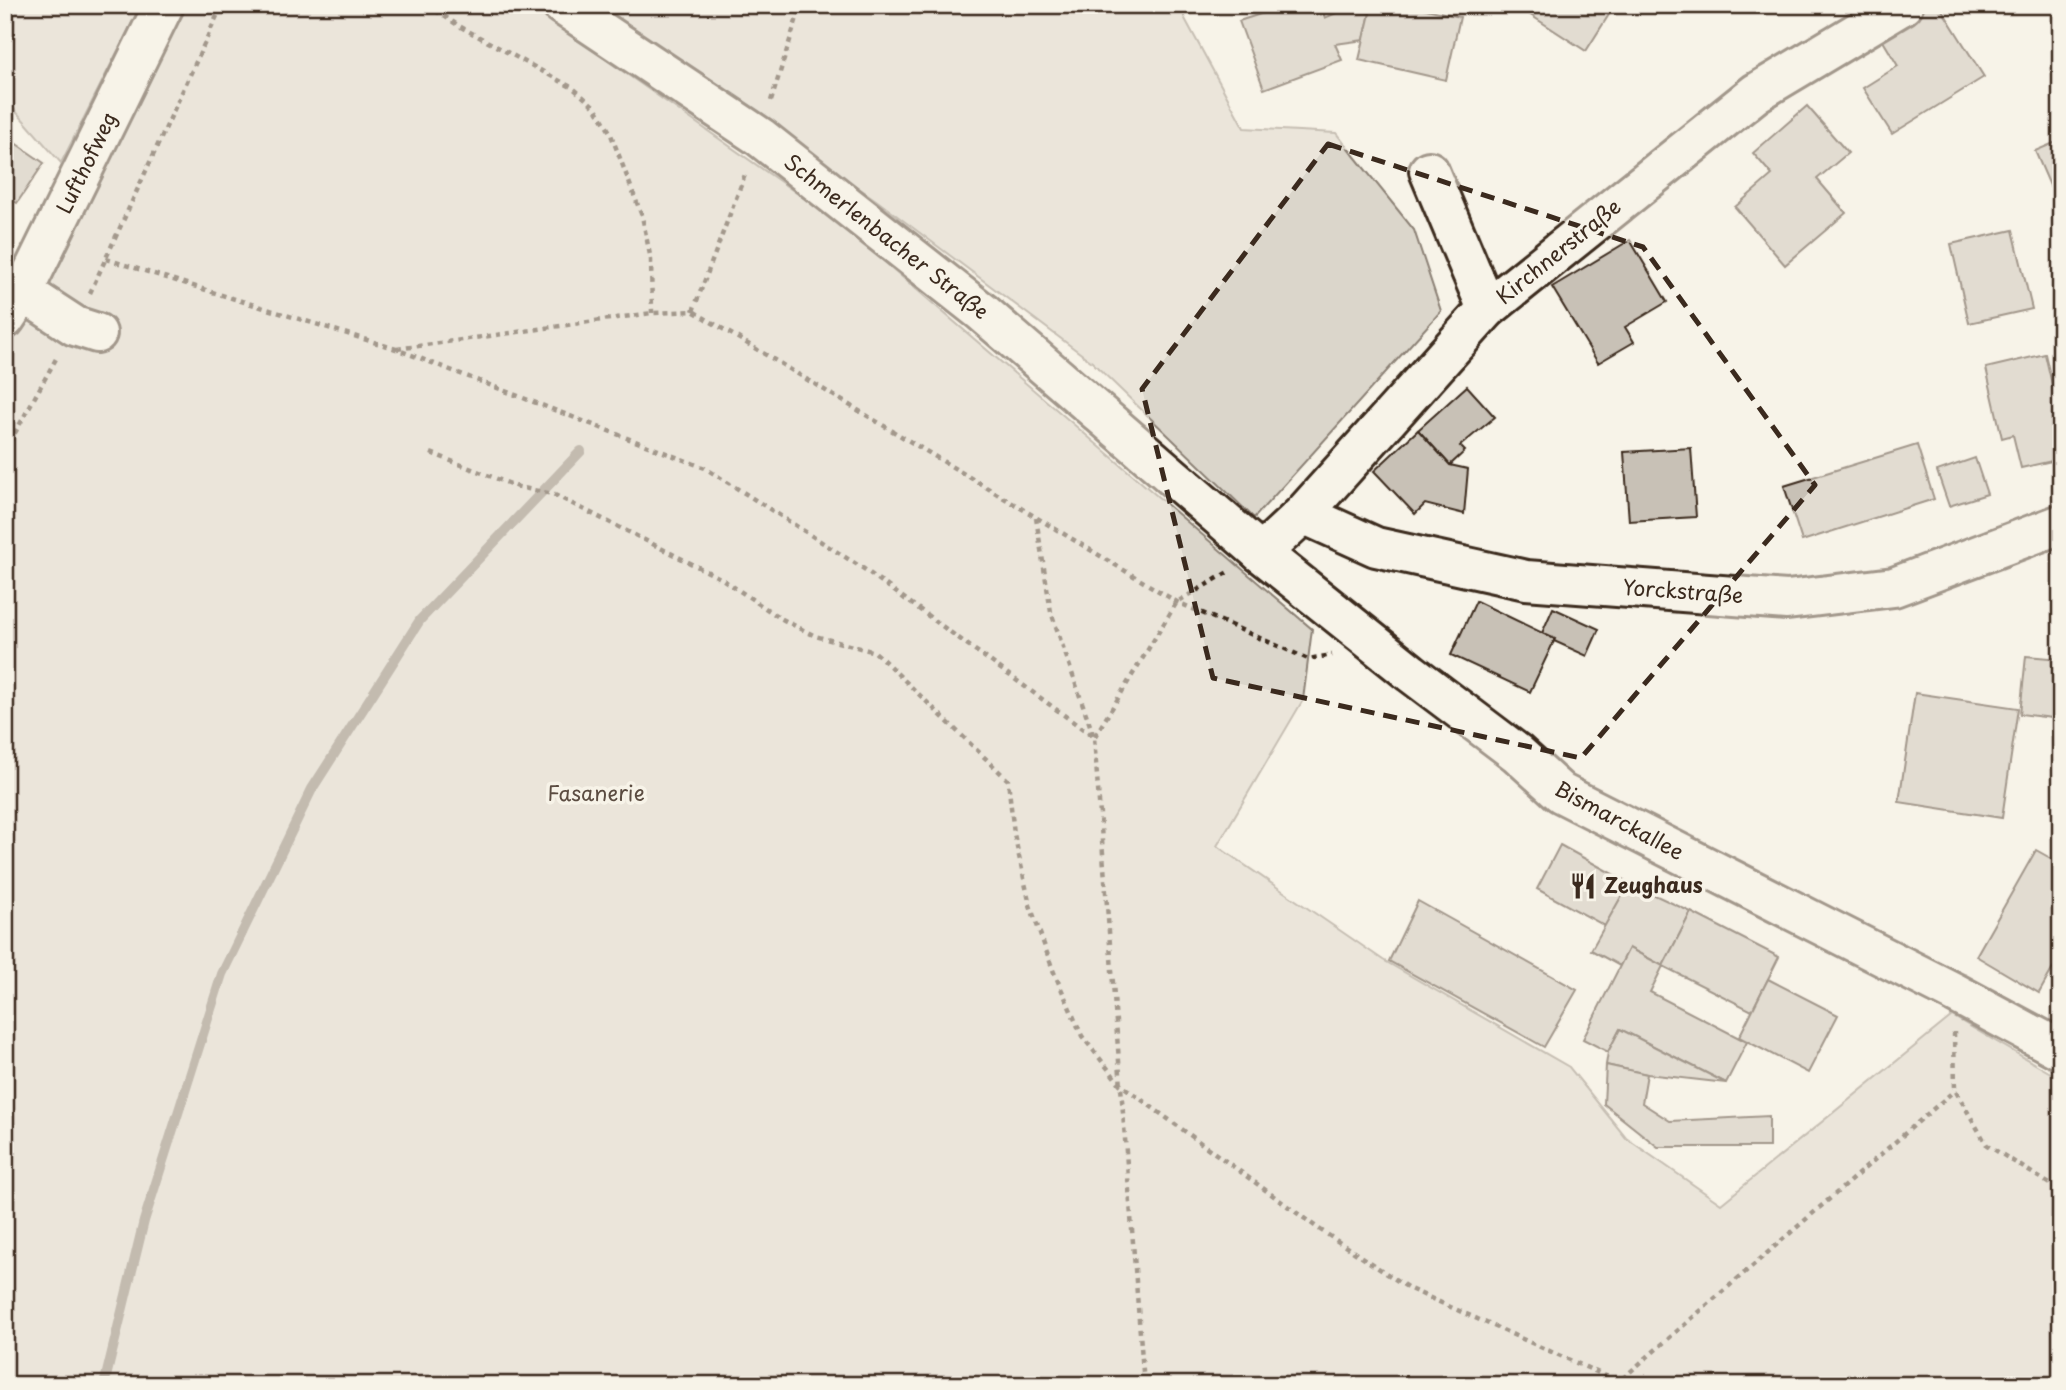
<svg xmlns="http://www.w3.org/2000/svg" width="2066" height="1390" font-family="'Playpen Sans',sans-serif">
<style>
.green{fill:#dbd6cb;stroke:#8b8074;stroke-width:2}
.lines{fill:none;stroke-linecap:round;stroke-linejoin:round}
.stream{stroke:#84786c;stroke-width:10}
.building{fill:#c8c1b6;stroke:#3b2a1e;stroke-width:2}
.minor-casing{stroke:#3b2a1e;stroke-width:44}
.path{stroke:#3b2a1e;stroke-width:4.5;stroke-dasharray:5 5;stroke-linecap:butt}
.minor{stroke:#f7f3e8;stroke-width:38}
.marked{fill:none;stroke:#3b2a1e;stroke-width:5;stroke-dasharray:14 9;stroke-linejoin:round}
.labels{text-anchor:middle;stroke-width:7;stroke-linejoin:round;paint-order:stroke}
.street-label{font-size:21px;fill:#3b2a1e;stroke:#f7f3e8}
.park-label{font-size:21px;fill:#5b4c41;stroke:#f7f3e8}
.poi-label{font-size:21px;font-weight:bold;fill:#3b2a1e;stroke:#f7f3e8;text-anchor:start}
</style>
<rect width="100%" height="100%" fill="#f7f3e8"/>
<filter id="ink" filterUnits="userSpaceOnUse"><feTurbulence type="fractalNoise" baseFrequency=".0143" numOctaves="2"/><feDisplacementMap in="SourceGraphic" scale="14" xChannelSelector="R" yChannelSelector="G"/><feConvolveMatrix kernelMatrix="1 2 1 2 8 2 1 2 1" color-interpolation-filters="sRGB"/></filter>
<g filter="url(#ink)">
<g class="green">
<path d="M5,5H141L61,163L5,99Z"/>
<path d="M178,5H528L838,222L1312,629L1303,700L1217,846L1383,960L1569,1067L1626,1138L1721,1204L1952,1016L2061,1079V1385H5V352L62,245Z"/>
<path d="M597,5H1185L1184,17L1244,128L1336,133L1414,230L1441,311L1254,518L1092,362L876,200Z"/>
</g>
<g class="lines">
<path class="stream" d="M104,1385L144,1221L222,974L312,789L420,620L581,451"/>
</g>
<g class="building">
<path d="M1278,5H1321L1325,18L1343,10L1370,13L1364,40L1335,44L1342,60L1264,89L1239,21L1279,8Z"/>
<path d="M1372,5H1410L1460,17L1446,80L1359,60Z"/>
<path d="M1515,5H1615L1586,51Z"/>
<path d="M1929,5H1939L1984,77L1892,134L1863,88L1898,66L1880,36Z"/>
<path d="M1807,106L1848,153L1817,179L1846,213L1785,265L1735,207L1772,175L1753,153Z"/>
<path d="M5,136L44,163L17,203L5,196Z"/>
<path d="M2061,140V211L2035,151Z"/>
<path d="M2013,230L2032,309L1969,323L1951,244Z"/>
<path d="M1630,240L1667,302L1625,327L1634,342L1598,363L1552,287Z"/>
<path d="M2045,354L2061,423V459L2021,468L2013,435L2002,438L1986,368Z"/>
<path d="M1467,386L1495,417L1460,446L1465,451L1450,465L1418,430Z"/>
<path d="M1418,430L1450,465L1468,469L1464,514L1425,504L1415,514L1374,471Z"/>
<path d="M1917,445L1934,499L1802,541L1784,486Z"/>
<path d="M1691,448L1696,517L1629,521L1624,452Z"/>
<path d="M1975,458L1987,494L1949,506L1937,471Z"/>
<path d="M1476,601L1555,639L1530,692L1451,655Z"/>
<path d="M1553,608L1599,629L1587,656L1554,641L1555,639L1542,633Z"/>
<path d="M2026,656L2061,659V719L2020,714Z"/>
<path d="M1915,693L2018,708L2002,818L1899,802Z"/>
<path d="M1560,845L1629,883L1605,926L1537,889Z"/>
<path d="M2036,850L2061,864V954L2039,993L1976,956Z"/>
<path d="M1629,883L1691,912L1663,966L1629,948L1620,966L1591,950Z"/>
<path d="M1418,901L1577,990L1544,1047L1389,961Z"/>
<path d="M1691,912L1779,957L1752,1011L1663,966Z"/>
<path d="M1629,948L1663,966L1650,992L1747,1042L1726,1083L1620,1029L1608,1052L1583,1039Z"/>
<path d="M1768,979L1838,1015L1808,1073L1739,1037Z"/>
<path d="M1620,1029L1726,1083L1647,1074L1606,1065L1608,1052Z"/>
<path d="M1606,1065L1647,1074L1642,1103L1670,1121L1769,1116V1147H1658L1604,1104Z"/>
</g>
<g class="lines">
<g class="minor-casing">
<g id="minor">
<path d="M562,5L760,137L982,312L1261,553L1411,673L1517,753L1561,793L1955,993L2061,1050"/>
<path d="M1429,171L1487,309"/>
<path d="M23,292L75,326L97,333"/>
<path d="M5,319L23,292L164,5"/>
<path d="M1303,514L1376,547L1526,580L1787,600L1894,587L2061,524"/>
<path d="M1261,553L1303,514L1487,309L1756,93L1903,5"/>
</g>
</g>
<g class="path">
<path d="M427,5L459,26L573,88L596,108L610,132L642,216L651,260L652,313"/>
<path d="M771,101L801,5"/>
<path d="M106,259L396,349L705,468L864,569L1094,737"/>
<path d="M90,293L222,5"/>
<path d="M693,311L746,172"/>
<path d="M397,349L652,313L693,311L1177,602L1308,659L1332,655"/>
<path d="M5,451L57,357"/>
<path d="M431,453L518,487L553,494L722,579L780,618L815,636L875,652L1008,780L1014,834L1030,905L1053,970L1082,1036L1120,1084L1319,1229L1410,1289L1626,1385"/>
<path d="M1036,518L1051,612L1094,737L1144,1385"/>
<path d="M1095,736L1177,602L1230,571"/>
<path d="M1954,1032L1955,1090L1987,1145L2061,1191"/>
<path d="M1615,1385L1955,1090"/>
</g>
<use href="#minor" class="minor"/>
</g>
</g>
<path d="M0 0H2066V1390H0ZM1328,144L1643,247L1815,485L1581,758L1213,678L1142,389Z" fill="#f7f3e8" fill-opacity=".55" fill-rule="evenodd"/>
<path class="marked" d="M1328,144L1643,247L1815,485L1581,758L1213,678L1142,389Z"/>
<defs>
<g id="restaurant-bare" transform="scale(2.1)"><path d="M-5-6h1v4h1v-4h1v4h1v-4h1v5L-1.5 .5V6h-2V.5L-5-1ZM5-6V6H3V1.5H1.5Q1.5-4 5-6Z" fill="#3b2a1e" stroke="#f7f3e8" stroke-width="2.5" paint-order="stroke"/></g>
</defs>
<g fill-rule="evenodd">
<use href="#restaurant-bare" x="1583" y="886"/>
</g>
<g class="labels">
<g class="street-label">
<text transform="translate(87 163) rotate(-64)" y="7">Lufthofweg</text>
<text transform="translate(886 237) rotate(38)" y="7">Schmerlenbacher Straße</text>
<text transform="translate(1559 252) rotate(-39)" y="7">Kirchnerstraße</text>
<text transform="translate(1683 592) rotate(4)" y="7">Yorckstraße</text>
<text transform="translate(1619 821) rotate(28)" y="7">Bismarckallee</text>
</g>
<g class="park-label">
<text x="596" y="801">Fasanerie</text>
</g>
<g class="poi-label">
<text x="1604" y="893">Zeughaus</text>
</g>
</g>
<rect width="2066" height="1390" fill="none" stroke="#f7f3e8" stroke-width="28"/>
<rect x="14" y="14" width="2038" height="1362" fill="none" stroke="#3b2a1e" stroke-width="2.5" filter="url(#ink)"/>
</svg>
